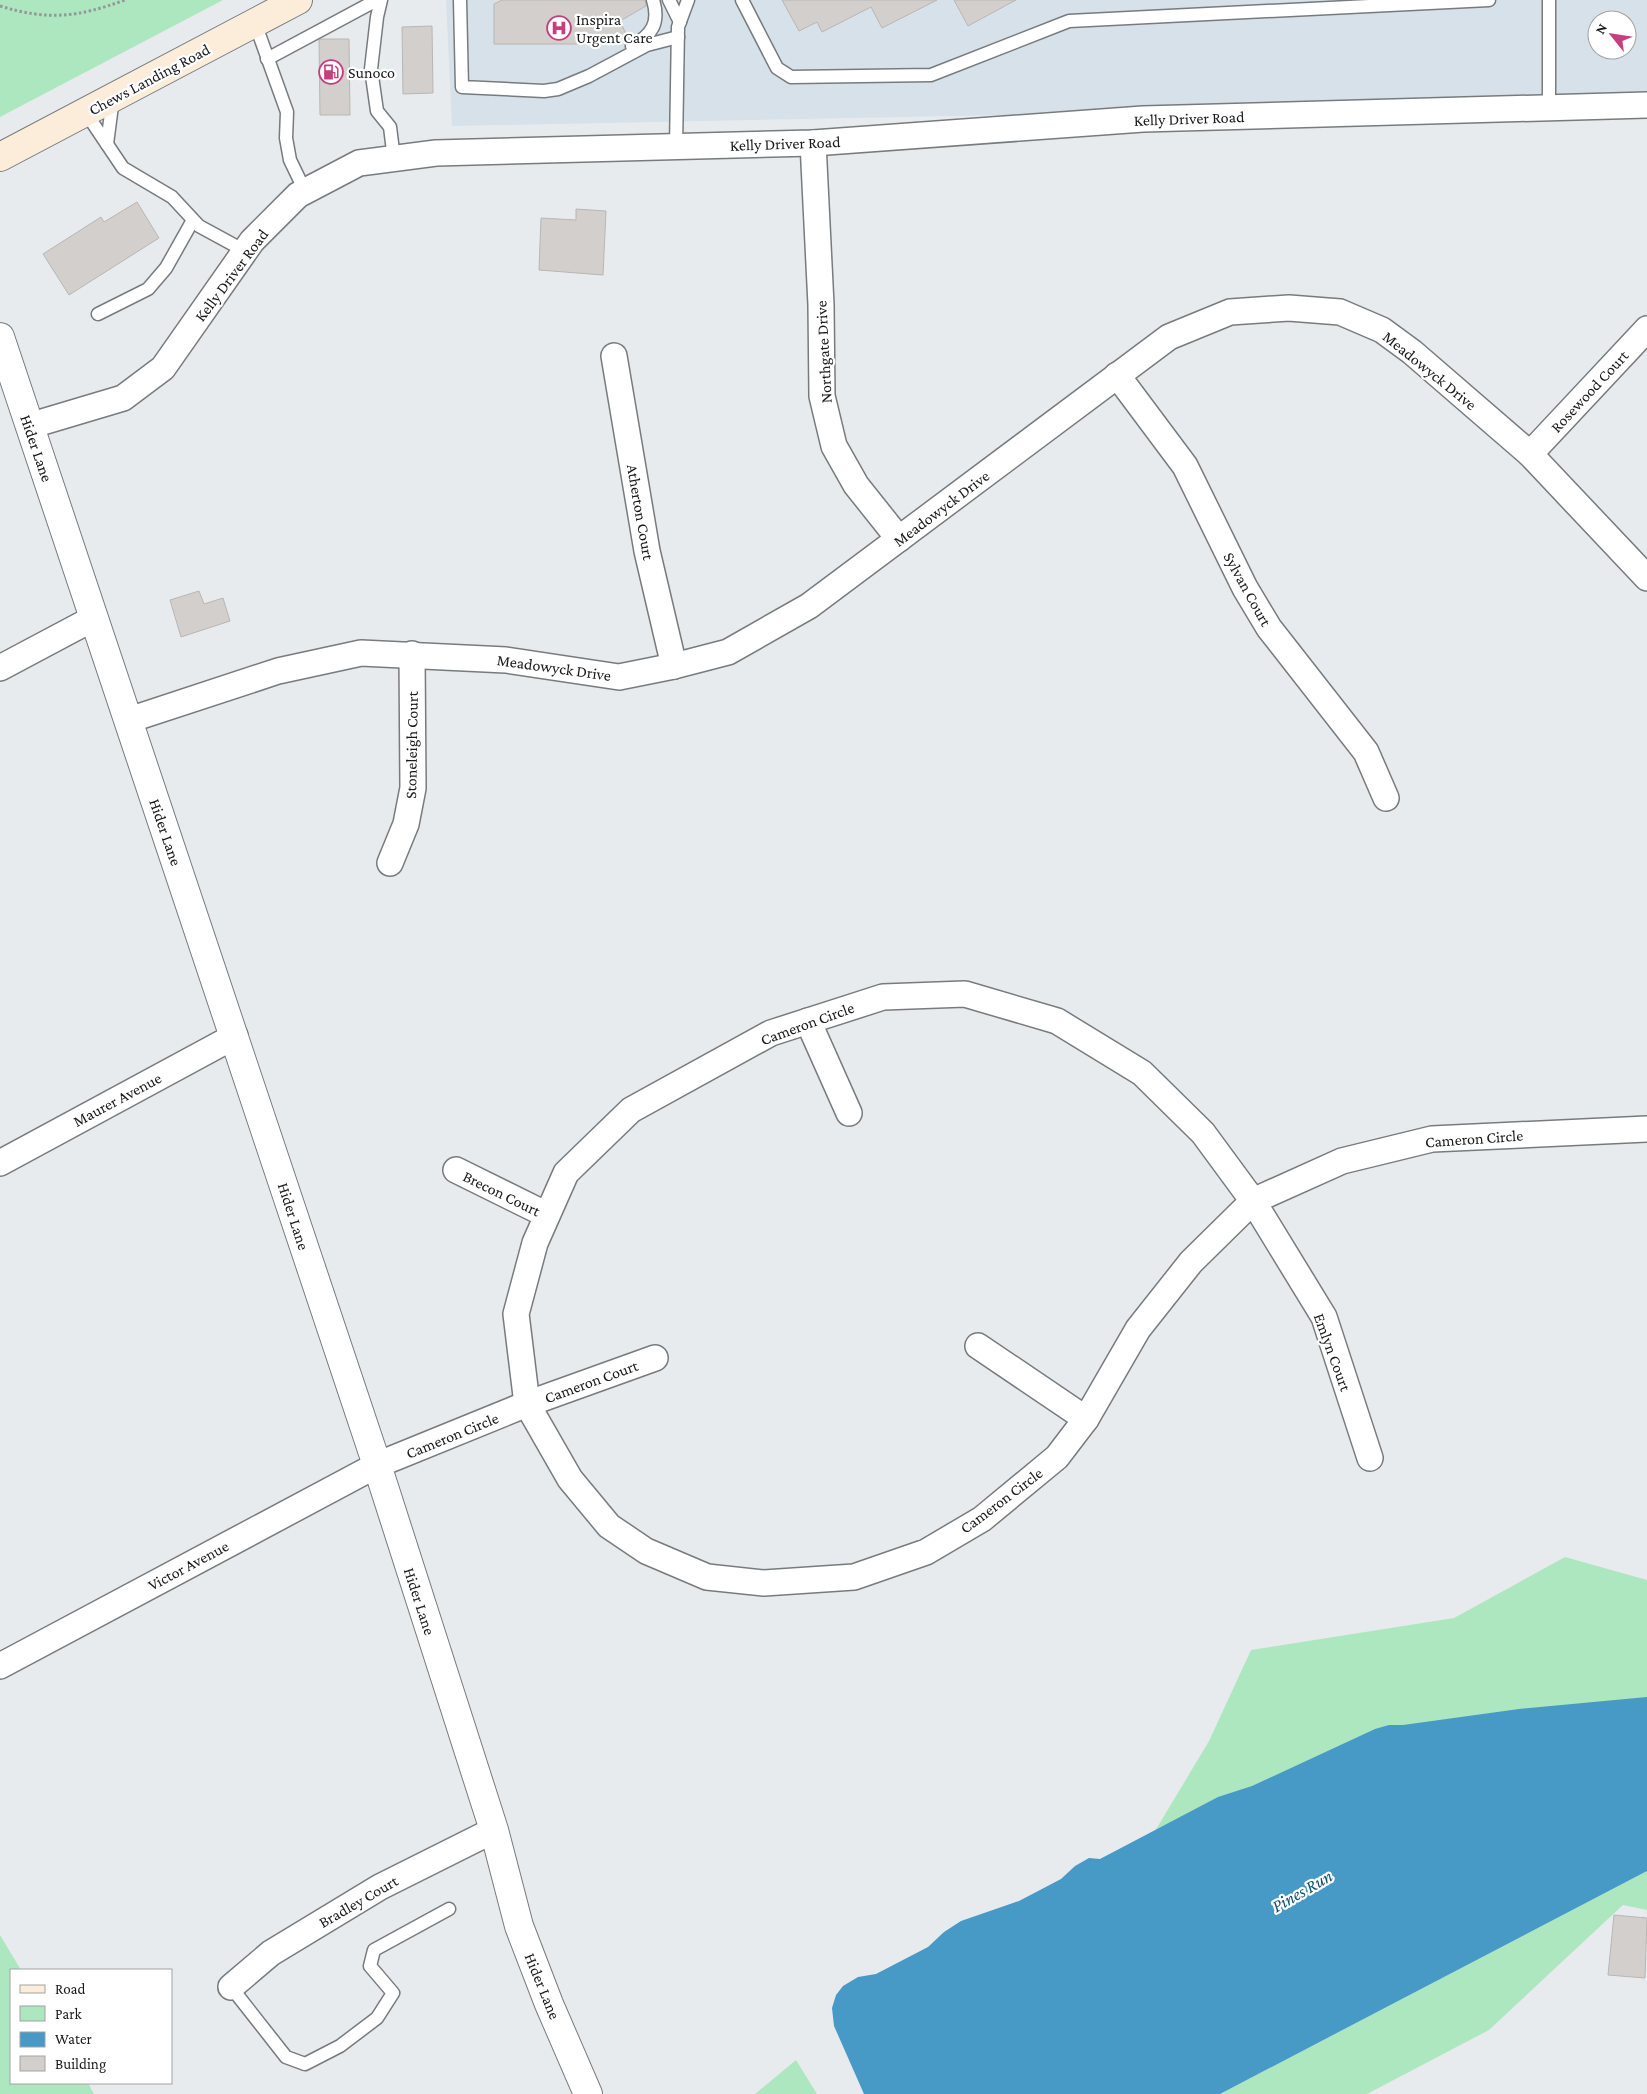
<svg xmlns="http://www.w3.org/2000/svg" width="1647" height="2094" font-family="'Crimson Pro',serif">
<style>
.built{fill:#d7e1e9;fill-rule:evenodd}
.green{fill:#ade7c0}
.water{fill:#4799c6}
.building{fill:#d2cfcd;stroke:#b9b6b3}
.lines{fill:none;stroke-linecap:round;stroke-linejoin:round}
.service-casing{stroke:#787b7d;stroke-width:15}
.minor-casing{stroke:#787b7d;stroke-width:28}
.tertiary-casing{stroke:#787b7d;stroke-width:30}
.secondary-casing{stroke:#787b7d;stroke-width:30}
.path{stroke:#949799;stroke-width:3;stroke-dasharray:2.5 2.5;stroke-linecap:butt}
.service{stroke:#fff;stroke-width:12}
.minor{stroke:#fff;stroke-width:25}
.tertiary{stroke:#fff;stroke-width:28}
.secondary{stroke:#fceddb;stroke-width:28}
.labels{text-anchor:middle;stroke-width:4.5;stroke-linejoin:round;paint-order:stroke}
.poi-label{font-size:16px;fill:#18191a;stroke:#fff;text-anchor:start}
.street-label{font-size:16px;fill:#18191a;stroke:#fff}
.water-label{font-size:18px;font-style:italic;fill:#0e506f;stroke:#fff}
</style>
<rect width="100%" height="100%" fill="#e8ebee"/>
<path class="built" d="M446,0H1647V102L452,126ZM1597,20H1627V50H1597Z"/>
<g class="green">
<path d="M0,0H223L0,117Z"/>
<path d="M1565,1557L1647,1580V1861L1155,1831L1209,1741L1251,1650L1454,1618Z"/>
<path d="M1647,1871V1910L1623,1905L1489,2030L1367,2094H1220Z"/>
<path d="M0,1935L21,1970H11V2083H88L94,2094H0Z"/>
<path d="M796,2060L817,2094H755Z"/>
</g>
<path class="water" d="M1647,1697V1871L1220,2094H864L834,2026L832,2008L836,1995L843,1986L858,1977L876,1974L928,1947L944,1932L961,1921L1019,1901L1061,1879L1075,1866L1089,1858L1100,1859L1218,1797L1252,1786L1375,1729L1389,1725H1403L1519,1709Z"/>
<g class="building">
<path d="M502,0H645L646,6L620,21L626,34L609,44H494V4Z"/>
<path d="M782,0H937L882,28L871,7L822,32L817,22L799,31Z"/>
<path d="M954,0H1016L968,26Z"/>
<path d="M432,26L433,93L403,94L402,27Z"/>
<path d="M321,39H349L350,115H320L319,40Z"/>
<path d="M137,202L159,238L69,295L43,254L101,217L104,222Z"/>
<path d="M576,209L606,211L603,275L539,270L541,218L576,220Z"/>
<path d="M199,591L204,604L223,598L230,621L181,637L170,600Z"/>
<path d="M1614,1915L1647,1918L1645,1978L1608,1975Z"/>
</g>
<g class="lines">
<g class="service-casing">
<g id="service">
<path d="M381,0L377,17L371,69L377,111L390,127L394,159"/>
<path d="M460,0L462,87L544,91L558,89L589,76L647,45L678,37"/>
<path d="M669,0L680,22"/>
<path d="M742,0L777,68L791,77L931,75L1069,21L1489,0"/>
<path d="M1549,0V108"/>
<path d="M255,23L287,112L286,138L290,160L305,191"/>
<path d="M632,46C652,35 660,23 653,0"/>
<path d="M267,59L377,0"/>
<path d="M86,113L123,168L172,197L199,226L245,251"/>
<path d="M107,144L113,98"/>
<path d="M676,147L678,27L688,0"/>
<path d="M98,314L148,289L166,268L193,220"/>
<path d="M231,1987L286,2057L305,2064L340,2046L377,2018L393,1993L370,1966L374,1950L449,1909"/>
</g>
</g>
<g class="minor-casing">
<g id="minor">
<path d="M813,143L821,305L822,396L834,446L856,485L899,539"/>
<path d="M614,356L647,551L674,666"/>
<path d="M1117,375L1185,466L1245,588L1269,628L1366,752L1386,798"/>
<path d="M29,426L123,398L163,368L252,241L298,195L359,163L436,153L813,143L1143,119L1647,105"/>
<path d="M1530,454L1647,329"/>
<path d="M0,668L94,618"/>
<path d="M129,720L278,671L361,653L506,660L619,677L674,666L728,652L809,606L1169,337L1230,312L1289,308L1340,312L1382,330L1412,352L1530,454L1647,578"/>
<path d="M390,863L406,824L413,788L412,654"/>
<path d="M808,1021L849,1113"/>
<path d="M0,1163L235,1036"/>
<path d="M456,1170L547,1215"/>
<path d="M978,1346L1086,1419"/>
<path d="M1370,1458L1324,1317L1253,1201L1203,1133L1142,1073L1057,1021L965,994L883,997L771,1033L631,1110L566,1173L535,1243L516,1314L527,1404L570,1479L609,1526L646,1551L707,1577L764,1583L854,1577L926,1552L982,1519L1057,1457L1086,1419L1138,1329L1191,1262L1253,1201L1342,1161L1432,1139L1647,1129"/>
<path d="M0,1666L377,1465L527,1404L655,1358"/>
<path d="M231,1987L271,1953L380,1887L494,1830"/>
</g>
</g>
<g class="tertiary-casing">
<path id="tertiary" d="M0,337L377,1465L494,1830L519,1926L549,2004L588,2094"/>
</g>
<g class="secondary-casing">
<path id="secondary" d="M0,157L298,0"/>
</g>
<path class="path" d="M0,6C49,21 78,17 125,0"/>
<use href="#service" class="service"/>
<use href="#minor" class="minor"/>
<use href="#tertiary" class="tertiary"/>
<use href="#secondary" class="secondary"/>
</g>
<defs>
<g id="hospital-ring" transform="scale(1.25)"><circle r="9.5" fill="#fff" stroke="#c53e7d" stroke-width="1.5"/><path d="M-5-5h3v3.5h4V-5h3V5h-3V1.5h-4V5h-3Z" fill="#c53e7d"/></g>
<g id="fuel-ring" transform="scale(1.25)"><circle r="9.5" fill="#fff" stroke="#c53e7d" stroke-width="1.5"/><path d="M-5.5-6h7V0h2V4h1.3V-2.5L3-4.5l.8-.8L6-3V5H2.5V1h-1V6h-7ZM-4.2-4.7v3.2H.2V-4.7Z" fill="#c53e7d"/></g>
</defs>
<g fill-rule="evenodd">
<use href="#hospital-ring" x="559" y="28"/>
<use href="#fuel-ring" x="331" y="72"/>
</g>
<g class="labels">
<g class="poi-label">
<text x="576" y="25">Inspira<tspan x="576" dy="18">Urgent Care</tspan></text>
<text x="348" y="78">Sunoco</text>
</g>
<g class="street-label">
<text transform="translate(149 79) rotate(-28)" y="6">Chews Landing Road</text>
<text transform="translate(1189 118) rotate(-2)" y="6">Kelly Driver Road</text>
<text transform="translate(785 143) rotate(-2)" y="6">Kelly Driver Road</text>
<text transform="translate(231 275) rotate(-53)" y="6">Kelly Driver Road</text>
<text transform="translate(823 352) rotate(-93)" y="6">Northgate Drive</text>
<text transform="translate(1430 370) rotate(39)" y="6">Meadowyck Drive</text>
<text transform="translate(1589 391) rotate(-47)" y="6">Rosewood Court</text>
<text transform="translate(37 448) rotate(71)" y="6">Hider Lane</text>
<text transform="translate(941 508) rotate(-37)" y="6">Meadowyck Drive</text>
<text transform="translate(641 512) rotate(80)" y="6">Atherton Court</text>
<text transform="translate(1248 589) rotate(61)" y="6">Sylvan Court</text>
<text transform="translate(554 667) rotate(8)" y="6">Meadowyck Drive</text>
<text transform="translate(411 745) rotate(-89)" y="6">Stoneleigh Court</text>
<text transform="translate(166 832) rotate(71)" y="6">Hider Lane</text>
<text transform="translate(807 1023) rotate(-20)" y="6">Cameron Circle</text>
<text transform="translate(117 1099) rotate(-28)" y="6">Maurer Avenue</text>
<text transform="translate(1474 1138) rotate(-4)" y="6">Cameron Circle</text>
<text transform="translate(502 1193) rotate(26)" y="6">Brecon Court</text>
<text transform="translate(294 1216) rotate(72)" y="6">Hider Lane</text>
<text transform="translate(1333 1352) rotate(70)" y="6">Emlyn Court</text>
<text transform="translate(591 1381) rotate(-20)" y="6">Cameron Court</text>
<text transform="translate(452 1435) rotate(-22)" y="6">Cameron Circle</text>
<text transform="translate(1001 1500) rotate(-37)" y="6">Cameron Circle</text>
<text transform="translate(188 1565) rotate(-28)" y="6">Victor Avenue</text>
<text transform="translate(420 1601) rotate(72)" y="6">Hider Lane</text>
<text transform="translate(358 1901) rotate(-30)" y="6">Bradley Court</text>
<text transform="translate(543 1986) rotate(68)" y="6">Hider Lane</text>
</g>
<g class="water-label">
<text transform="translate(1302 1891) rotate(-30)" y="6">Pines Run</text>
</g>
</g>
<rect x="10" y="1969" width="162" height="115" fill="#ffffff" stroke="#a3a3a3"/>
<rect x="20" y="1985" width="25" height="8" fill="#fceddb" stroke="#a3a3a3"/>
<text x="55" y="1994" font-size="15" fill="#18191a">Road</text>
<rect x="20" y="2006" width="25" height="15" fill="#ade7c0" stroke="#a3a3a3"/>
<text x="55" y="2019" font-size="15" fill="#18191a">Park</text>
<rect x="20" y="2032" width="25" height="15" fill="#4799c6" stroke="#a3a3a3"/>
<text x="55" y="2044" font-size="15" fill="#18191a">Water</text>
<rect x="20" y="2056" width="25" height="15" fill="#d2cfcd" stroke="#a3a3a3"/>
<text x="55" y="2069" font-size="15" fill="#18191a">Building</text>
<g transform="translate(1612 35) rotate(300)"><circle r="24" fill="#ffffff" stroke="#a3a3a3"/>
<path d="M0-4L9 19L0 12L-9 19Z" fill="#c53e7d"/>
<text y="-8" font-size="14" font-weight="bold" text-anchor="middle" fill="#18191a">N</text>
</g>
</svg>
